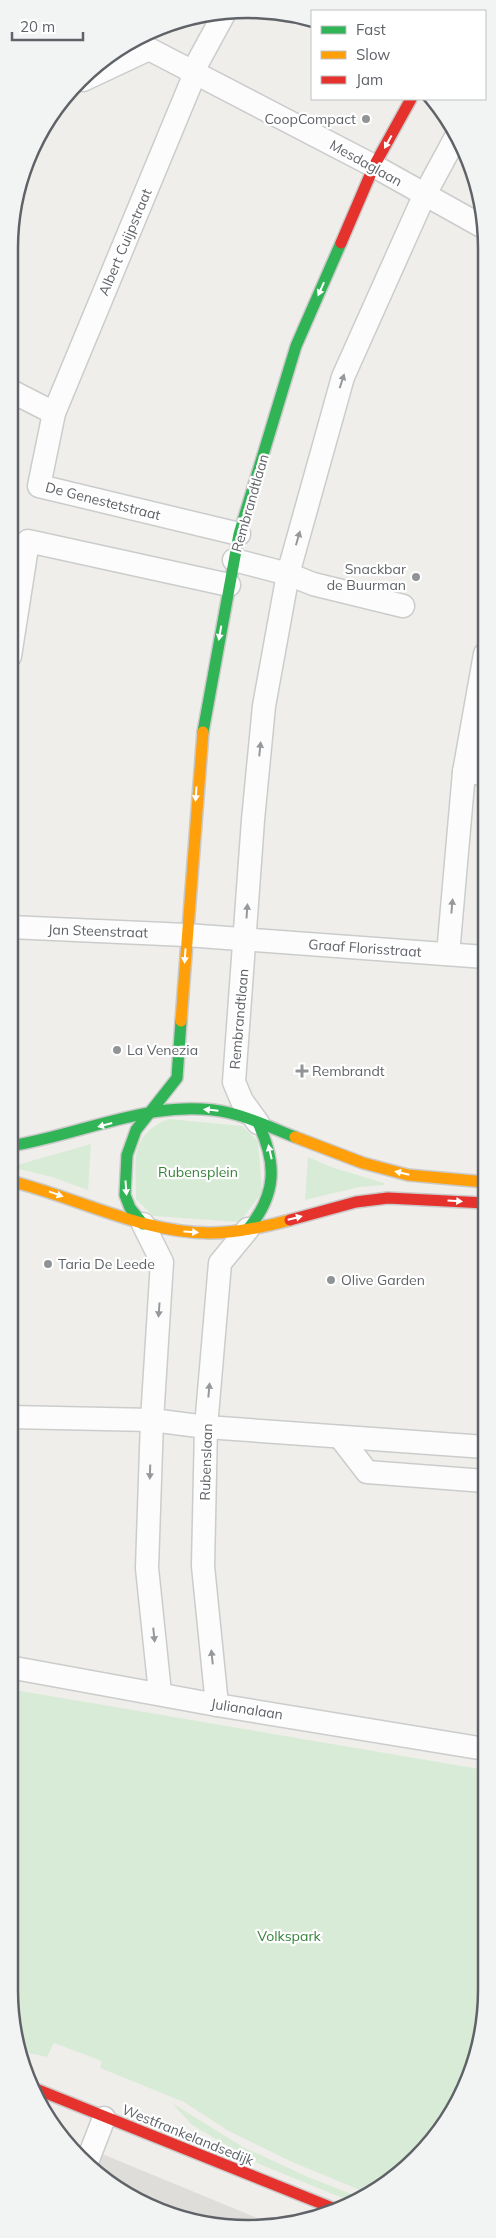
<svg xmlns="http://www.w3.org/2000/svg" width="496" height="2238" font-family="Mulish,sans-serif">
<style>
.industrial{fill:#dfddda}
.green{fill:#d8ebd6}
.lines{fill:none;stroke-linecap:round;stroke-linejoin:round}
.street-casing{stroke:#cbcccc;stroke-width:25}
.fast-casing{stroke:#cacacb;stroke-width:14}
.slow-casing{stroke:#cacacb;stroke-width:14}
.jam-casing{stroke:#cacacb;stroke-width:14}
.street{stroke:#fdfcfc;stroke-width:22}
.fast{stroke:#30b455;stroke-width:11}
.slow{stroke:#ff9f0a;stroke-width:11}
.jam{stroke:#e5322d;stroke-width:11}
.oneway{fill:#fff}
.oneway2{fill:#96999c}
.poi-dot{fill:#919496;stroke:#fff;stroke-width:2}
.labels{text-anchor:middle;stroke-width:4.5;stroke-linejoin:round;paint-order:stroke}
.poi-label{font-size:14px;fill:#5f6368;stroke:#fff;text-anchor:start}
.street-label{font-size:14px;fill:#5f6368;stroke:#fff}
.park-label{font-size:14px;fill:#348238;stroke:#fff}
.rim{fill:none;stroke:#5f6368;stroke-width:2.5}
</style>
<rect width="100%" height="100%" fill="#efeeea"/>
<path class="industrial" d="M61,2137L274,2225L232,2229L142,2204L68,2148Z"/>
<g class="green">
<path d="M168,1119L242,1126L258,1141L262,1192L240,1222L153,1216L136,1199C136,1162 128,1136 168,1119Z"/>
<path d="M91,1144L88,1190L52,1177L10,1167Z"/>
<path d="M308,1157L334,1168L384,1183V1185L359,1187L305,1200Z"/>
<path d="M9,1689L485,1770V2022L455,2109L394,2180L367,2193L290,2161L227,2130L184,2102L100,2068L102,2061L54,2043L47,2057L21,2051L9,1990Z"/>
<path d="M172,2103L243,2147L308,2177L359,2197L350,2201L259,2164L192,2125Z"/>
</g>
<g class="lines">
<g class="street-casing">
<g id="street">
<path d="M224,14L193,71L191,83L54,413L39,486L239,534"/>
<path d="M83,80L149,49L374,166L485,228"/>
<path d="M11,391L54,413"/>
<path d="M234,560L288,574L313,584L403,606"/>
<path d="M10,656L28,541L229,585"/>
<path d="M464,772L485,774"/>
<path d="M10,927L186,935L485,957"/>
<path d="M448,954L464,772L485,654"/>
<path d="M258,1123L242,1101L234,1082L253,820L264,706L288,574L343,377L424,196L457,135"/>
<path d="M143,1224L162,1262L152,1420L147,1568L160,1693"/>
<path d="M9,1417L152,1420L206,1427L485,1447"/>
<path d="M340,1437L367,1472L485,1481"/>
<path d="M9,1667L217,1705L485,1749"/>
<path d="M217,1705L203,1566L206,1427L220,1263L248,1229"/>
<path d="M87,2162L104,2118"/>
</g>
</g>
<g class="fast-casing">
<g id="fast">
<path d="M203,732L239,534L296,346L341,243"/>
<path d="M10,1146C82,1135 157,1096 230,1113C252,1118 274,1129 295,1137"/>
<path d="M143,1224L130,1208L125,1195L127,1155L136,1130L177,1078L181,1021"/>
<path d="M248,1229C277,1194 277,1163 258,1123"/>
</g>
</g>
<g class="slow-casing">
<g id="slow">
<path d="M181,1021L203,732"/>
<path d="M295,1137L363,1163L408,1175L485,1182"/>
<path d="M10,1181C76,1197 141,1233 210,1233C237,1233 264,1227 290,1220"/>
</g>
</g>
<g class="jam-casing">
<g id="jam">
<path d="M341,243L374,166L411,99"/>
<path d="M290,1220L356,1202L388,1198L485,1203"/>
<path d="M31,2087L335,2209"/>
</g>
</g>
<use href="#street" class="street"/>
<use href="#fast" class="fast"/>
<use href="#slow" class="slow"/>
<use href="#jam" class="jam"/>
</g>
<defs><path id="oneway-solid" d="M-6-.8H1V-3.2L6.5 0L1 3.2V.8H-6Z" transform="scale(1.25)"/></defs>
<g class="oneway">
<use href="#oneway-solid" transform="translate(388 142) rotate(119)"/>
<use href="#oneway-solid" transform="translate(321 289) rotate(114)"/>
<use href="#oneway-solid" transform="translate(220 633) rotate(100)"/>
<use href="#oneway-solid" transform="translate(196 794) rotate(94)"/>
<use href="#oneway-solid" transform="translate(185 956) rotate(94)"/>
<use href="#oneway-solid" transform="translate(211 1110) rotate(-174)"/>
<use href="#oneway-solid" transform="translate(105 1125) rotate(165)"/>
<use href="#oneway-solid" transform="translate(270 1152) rotate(-103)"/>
<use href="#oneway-solid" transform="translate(402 1173) rotate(-167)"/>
<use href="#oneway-solid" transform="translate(126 1188) rotate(86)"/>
<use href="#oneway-solid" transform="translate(56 1194) rotate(20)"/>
<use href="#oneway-solid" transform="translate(455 1201) rotate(4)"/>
<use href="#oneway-solid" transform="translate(295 1218) rotate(-14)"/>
<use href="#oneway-solid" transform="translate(191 1232) rotate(3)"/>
</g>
<g class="oneway2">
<use href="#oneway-solid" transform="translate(342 381) rotate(-72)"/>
<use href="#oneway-solid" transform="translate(298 538) rotate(-74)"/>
<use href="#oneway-solid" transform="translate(260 749) rotate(-84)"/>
<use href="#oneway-solid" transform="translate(452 906) rotate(-85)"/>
<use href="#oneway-solid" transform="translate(247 911) rotate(-86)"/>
<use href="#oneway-solid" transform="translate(159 1310) rotate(94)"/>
<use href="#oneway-solid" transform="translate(209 1390) rotate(-85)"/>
<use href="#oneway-solid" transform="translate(150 1472) rotate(92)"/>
<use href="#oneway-solid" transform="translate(154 1635) rotate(84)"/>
<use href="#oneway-solid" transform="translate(212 1657) rotate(-96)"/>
</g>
<g class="poi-dot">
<circle cx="366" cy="119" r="5"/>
<circle cx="416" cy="577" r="5"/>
<circle cx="117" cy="1050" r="5"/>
<path d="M299.5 1063.5h5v5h5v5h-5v5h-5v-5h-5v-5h5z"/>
<circle cx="48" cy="1264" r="5"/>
<circle cx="331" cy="1280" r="5"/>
</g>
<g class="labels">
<g class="poi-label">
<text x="356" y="124" text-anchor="end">CoopCompact</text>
<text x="406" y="574" text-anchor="end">Snackbar<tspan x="406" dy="16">de Buurman</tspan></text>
<text x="127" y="1055">La Venezia</text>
<text x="312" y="1076">Rembrandt</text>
<text x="58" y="1269">Taria De Leede</text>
<text x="341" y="1285">Olive Garden</text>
</g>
<g class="street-label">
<text transform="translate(366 163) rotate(29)" y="5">Mesdaglaan</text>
<text transform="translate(125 242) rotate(-67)" y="5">Albert Cuijpstraat</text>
<text transform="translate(103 501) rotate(14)" y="5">De Genestetstraat</text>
<text transform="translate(250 503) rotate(-74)" y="5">Rembrandtlaan</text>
<text transform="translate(98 931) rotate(2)" y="5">Jan Steenstraat</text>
<text transform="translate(365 948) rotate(4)" y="5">Graaf Florisstraat</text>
<text transform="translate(239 1019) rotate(-85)" y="5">Rembrandtlaan</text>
<text transform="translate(206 1462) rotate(-88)" y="5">Rubenslaan</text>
<text transform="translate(247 1709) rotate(9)" y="5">Julianalaan</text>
<text transform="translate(188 2135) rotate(22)" y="5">Westfrankelandsedijk</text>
</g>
<g class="park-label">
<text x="198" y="1177">Rubensplein</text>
<text x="289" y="1941">Volkspark</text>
</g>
</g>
<path d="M0 0H496V2238H0ZM248 18H248A230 230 0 0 1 478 248V1990A230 230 0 0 1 248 2220H248A230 230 0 0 1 18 1990V248A230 230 0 0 1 248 18Z" fill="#f2f3f3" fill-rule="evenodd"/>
<path class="rim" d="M248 18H248A230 230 0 0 1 478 248V1990A230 230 0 0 1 248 2220H248A230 230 0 0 1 18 1990V248A230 230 0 0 1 248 18Z"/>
<rect x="311" y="10" width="175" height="90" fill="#ffffff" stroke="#bfc1c3"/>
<rect x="321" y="26" width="25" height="8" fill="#30b455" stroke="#bfc1c3"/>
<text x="356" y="35" font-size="15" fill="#5f6368">Fast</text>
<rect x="321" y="51" width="25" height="8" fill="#ff9f0a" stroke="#bfc1c3"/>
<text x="356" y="60" font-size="15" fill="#5f6368">Slow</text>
<rect x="321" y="76" width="25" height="8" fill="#e5322d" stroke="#bfc1c3"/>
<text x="356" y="85" font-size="15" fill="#5f6368">Jam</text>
<path d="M12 32v8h71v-8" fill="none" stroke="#5f6368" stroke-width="2.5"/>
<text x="20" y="32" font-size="15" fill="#5f6368" stroke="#ffffff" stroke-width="4" paint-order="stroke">20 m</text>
</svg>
